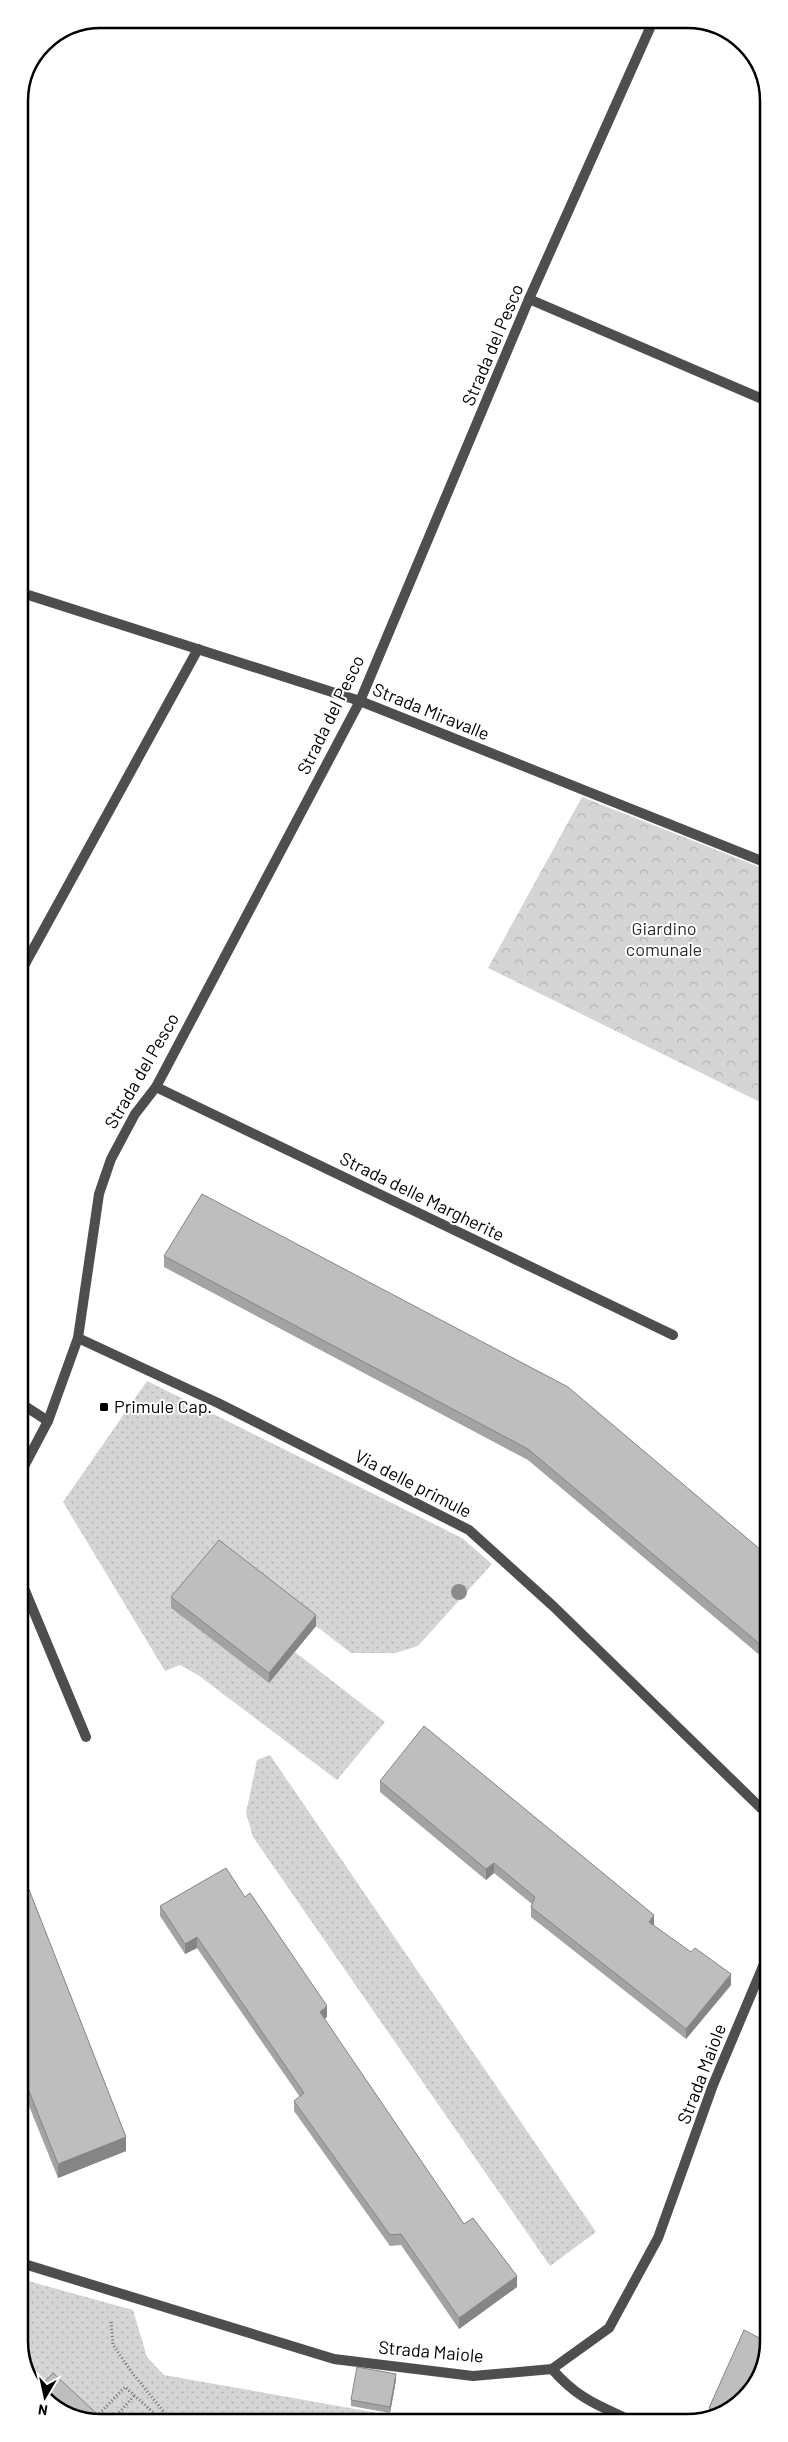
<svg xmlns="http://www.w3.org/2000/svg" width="788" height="2442" font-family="Barlow,sans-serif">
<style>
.grass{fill:url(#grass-dots)}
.forest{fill:url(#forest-crowns)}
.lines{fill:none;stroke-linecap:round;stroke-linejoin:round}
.path{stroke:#707070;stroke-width:3;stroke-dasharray:1 2.5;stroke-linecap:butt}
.service{stroke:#4e4e4e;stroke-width:10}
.minor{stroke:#4e4e4e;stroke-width:10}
.tree{fill:#8b8b8b}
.wall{fill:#a3a3a3}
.shaded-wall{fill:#858585}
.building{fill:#bebebe;stroke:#858585}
.poi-dot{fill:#000;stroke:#fff;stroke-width:2}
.labels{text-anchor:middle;stroke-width:4;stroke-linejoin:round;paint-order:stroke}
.street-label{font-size:18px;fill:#000;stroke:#fff}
.park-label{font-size:18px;fill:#2c2c2c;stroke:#fff}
.poi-label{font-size:18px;fill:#000;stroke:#fff;text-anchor:start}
.rim{fill:none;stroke:#000;stroke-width:2.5}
</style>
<defs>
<pattern id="grass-dots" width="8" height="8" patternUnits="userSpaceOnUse" patternTransform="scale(1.25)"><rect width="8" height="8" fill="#d5d5d5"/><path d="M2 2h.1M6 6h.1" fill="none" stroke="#b5b5b5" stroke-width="1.8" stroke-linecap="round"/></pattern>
<pattern id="forest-crowns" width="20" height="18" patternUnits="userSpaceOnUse" patternTransform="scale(1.25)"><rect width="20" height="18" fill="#d5d5d5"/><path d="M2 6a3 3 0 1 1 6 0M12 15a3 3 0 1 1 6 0" fill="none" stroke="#b5b5b5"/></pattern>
</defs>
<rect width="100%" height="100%" fill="#fff"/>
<g class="grass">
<path d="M147,1381L462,1538L492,1564L418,1646L396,1653H351L219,1551L269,1683L295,1652L385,1722L337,1780L198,1675L180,1665L165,1671L63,1502Z"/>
<path d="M270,1755L596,2232L550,2266L253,1837L246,1813L257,1760Z"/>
<path d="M21,2279L133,2310L147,2357L164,2375L400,2417V2422L95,2423L47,2403L21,2362Z"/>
</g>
<path class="forest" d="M582,797L767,870L768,1106L488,968Z"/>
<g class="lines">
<g class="path">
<path d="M111,2322L113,2345L133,2374L173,2423"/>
<path d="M97,2416L125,2387L165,2423"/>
<path d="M110,2423L134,2396"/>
</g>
<path class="service" d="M552,2369C577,2398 597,2405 632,2421"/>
<g class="minor">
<path d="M529,299L767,401"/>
<path d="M19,592L360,701L767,863"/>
<path d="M20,973L198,649"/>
<path d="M156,1087L673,1335"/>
<path d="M78,1338L218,1403L469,1530L553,1606L769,1816"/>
<path d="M20,1403L48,1421"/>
<path d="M20,1474L48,1421L78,1338L99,1194L111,1159L135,1114L156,1087L360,701L529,299L654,19"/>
<path d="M21,1581L86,1737"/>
<path d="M21,2263L334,2359L473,2376L552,2369L609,2328L658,2238L713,2085L769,1952"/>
</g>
</g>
<circle class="tree" cx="459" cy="1592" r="8"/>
<g class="wall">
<path d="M164,1256L768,1556V1662L528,1460L164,1267Z"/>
<path d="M171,1597L316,1626L269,1683L171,1608Z"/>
<path d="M380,1781L654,1926L731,1985L686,2039L531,1917V1907L532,1904L494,1873L486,1880L380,1792Z"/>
<path d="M21,1890L126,2151L58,2178L21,2086Z"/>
<path d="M245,1897L327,2017L324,2019L464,2224L517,2287L459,2329L401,2245L390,2246L294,2111V2101L300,2097L197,1948L185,1954L160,1916V1906Z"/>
<path d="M396,2380L390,2413L351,2406V2400Z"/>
<path d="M752,2391L710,2419L709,2418V2408Z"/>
</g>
<g class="shaded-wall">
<path d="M316,1615V1626L269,1683V1673Z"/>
<path d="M494,1863V1873L486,1880V1869Z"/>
<path d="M654,1915V1926L649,1922Z"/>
<path d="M197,1937V1948L185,1954V1944Z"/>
<path d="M731,1974V1985L686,2039V2029Z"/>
<path d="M327,2006V2017L320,2022V2012Z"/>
<path d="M126,2137V2151L58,2178V2164Z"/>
<path d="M517,2276V2287L459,2329V2318Z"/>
<path d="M396,2374V2380L390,2413V2407Z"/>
</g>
<g class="building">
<path d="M202,1194L568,1387L768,1556V1651L528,1449L164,1256Z"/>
<path d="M219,1540L316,1615L269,1673L171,1597Z"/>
<path d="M424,1726L654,1915L649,1922L691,1952L695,1948L731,1974L686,2029L531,1907L535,1897L494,1863L486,1869L380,1781Z"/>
<path d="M226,1868L245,1897L250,1893L327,2006L320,2012L464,2224L473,2218L517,2276L459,2318L401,2234L390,2235L294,2101L304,2093L197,1937L185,1944L160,1906Z"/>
<path d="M28,1887L126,2137L58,2164L21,2071V1890Z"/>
<path d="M744,2330L769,2343L752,2391L719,2413L709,2408Z"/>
<path d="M357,2367L396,2374L390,2407L351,2400Z"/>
<path d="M53,2373L107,2423H95L47,2403L38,2389Z"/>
</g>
<rect class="poi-dot" x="99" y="1402" width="10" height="10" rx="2.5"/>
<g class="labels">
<g class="street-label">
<text transform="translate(493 345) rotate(-67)" y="6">Strada del Pesco</text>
<text transform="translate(431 712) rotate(22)" y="6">Strada Miravalle</text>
<text transform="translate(331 715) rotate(-64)" y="6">Strada del Pesco</text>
<text transform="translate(142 1071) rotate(-60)" y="6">Strada del Pesco</text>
<text transform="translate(422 1197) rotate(26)" y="6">Strada delle Margherite</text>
<text transform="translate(413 1484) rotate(27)" y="6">Via delle primule</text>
<text transform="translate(702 2074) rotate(-69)" y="6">Strada Maiole</text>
<text transform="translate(431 2352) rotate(5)" y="6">Strada Maiole</text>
</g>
<g class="park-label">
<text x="664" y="935">Giardino<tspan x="664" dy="21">comunale</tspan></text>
</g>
<g class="poi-label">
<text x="114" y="1413">Primule Cap.</text>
</g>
</g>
<path d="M0 0H788V2442H0ZM101 28H687A73 73 0 0 1 760 101V2341A73 73 0 0 1 687 2414H101A73 73 0 0 1 28 2341V101A73 73 0 0 1 101 28Z" fill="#fff" fill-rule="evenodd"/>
<path class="rim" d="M101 28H687A73 73 0 0 1 760 101V2341A73 73 0 0 1 687 2414H101A73 73 0 0 1 28 2341V101A73 73 0 0 1 101 28Z"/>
<g transform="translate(45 2397) rotate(189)" stroke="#ffffff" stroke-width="4" paint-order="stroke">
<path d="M0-4L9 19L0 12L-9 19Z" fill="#000000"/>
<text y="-8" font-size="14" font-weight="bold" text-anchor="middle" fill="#000000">N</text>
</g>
</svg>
